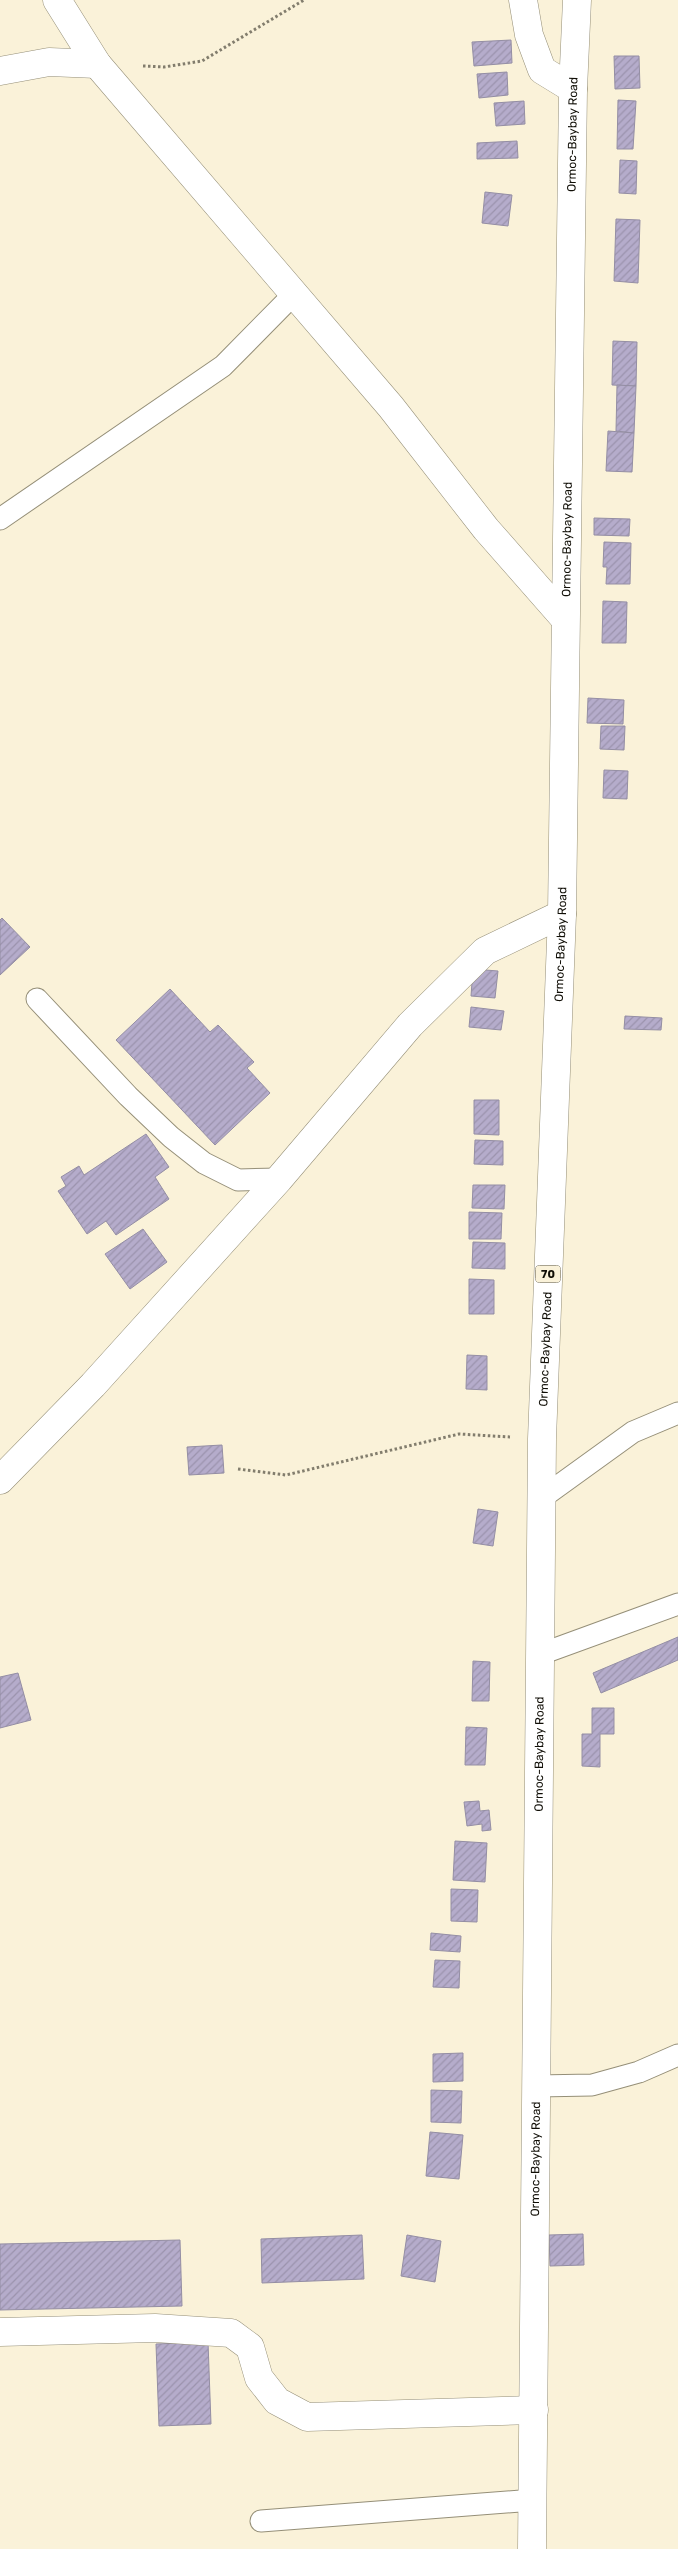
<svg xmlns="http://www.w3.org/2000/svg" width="678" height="2549" font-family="Rubik,sans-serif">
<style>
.building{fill:url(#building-hatch);stroke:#948ea4}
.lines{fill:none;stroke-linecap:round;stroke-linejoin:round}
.lane-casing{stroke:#958f78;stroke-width:23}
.street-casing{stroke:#958f78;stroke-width:29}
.highway-casing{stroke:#958f78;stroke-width:29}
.path{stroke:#827d6d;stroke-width:3;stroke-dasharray:2.5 2.5;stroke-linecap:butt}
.lane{stroke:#fff;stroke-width:21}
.street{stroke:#fff;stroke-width:28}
.highway{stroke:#fff;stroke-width:28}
.labels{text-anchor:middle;stroke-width:4;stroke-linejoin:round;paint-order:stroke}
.shield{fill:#faf2d9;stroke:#565245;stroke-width:1}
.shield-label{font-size:11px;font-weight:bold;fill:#100e06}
.street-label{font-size:12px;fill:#100e06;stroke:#faf2d9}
</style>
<defs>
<pattern id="building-hatch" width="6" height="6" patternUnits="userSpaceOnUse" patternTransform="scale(1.25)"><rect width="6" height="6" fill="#b5accb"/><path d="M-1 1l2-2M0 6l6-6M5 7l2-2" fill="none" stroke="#9b93ad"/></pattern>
</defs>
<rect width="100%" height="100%" fill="#faf2d9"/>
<g class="building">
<path d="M511,40L512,63L474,66L472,42Z"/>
<path d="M614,56H639L640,88L615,89Z"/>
<path d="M507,72L508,95L479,98L477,74Z"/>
<path d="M618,100L636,101L633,149H617Z"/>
<path d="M524,101L525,124L496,126L494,103Z"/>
<path d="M517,141L518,158L477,159V143Z"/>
<path d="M620,160L637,161L636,194L619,193Z"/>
<path d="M485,192L512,195L508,226L482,223Z"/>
<path d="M616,219L640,220L638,283L614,281Z"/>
<path d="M613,341L637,342L636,386L612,385Z"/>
<path d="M617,385L636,386L634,433L616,431Z"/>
<path d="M608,431L634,433L632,472L606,471Z"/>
<path d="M594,518L630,519L629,536L594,535Z"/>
<path d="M604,542L631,543L630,584H606L607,567H603Z"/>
<path d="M603,601L627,602L626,643H602Z"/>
<path d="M588,698L624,700L623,724L587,723Z"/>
<path d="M601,726H625L624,750L600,749Z"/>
<path d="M604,770L628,771L627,799L603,798Z"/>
<path d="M2,918L30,947L0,975V920Z"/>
<path d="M473,969L498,971L495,998L471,996Z"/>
<path d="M170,989L210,1032L218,1025L254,1062L247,1068L270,1093L215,1145L116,1040Z"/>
<path d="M471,1007L504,1011L501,1030L469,1027Z"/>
<path d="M625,1016L662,1018L661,1030L624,1029Z"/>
<path d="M474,1100H499V1135L474,1134Z"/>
<path d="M146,1134L169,1167L155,1177L169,1199L116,1235L106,1221L87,1234L58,1191L66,1186L61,1177L79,1166L84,1175Z"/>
<path d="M475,1140L503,1141V1165L474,1164Z"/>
<path d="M473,1185H505L504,1209L472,1208Z"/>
<path d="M469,1212L502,1213L501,1239H469Z"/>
<path d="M143,1229L167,1262L130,1289L105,1254Z"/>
<path d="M473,1242L505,1243V1269L472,1268Z"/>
<path d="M469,1279L494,1280V1314H469Z"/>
<path d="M467,1355L487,1356V1390L466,1389Z"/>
<path d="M222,1445L224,1473L189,1475L187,1447Z"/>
<path d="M478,1509L498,1512L493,1546L473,1543Z"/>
<path d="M678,1637V1660L601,1693L593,1673Z"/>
<path d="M473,1661L490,1662L489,1701H472Z"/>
<path d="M18,1673L31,1720L0,1728V1677Z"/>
<path d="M592,1708H614V1734H600V1767L582,1766V1734H592Z"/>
<path d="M466,1727L487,1728L485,1765H465Z"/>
<path d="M479,1801L480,1811L489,1810L491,1830L482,1831V1824L467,1826L464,1802Z"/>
<path d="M455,1841L487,1843L485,1882L453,1880Z"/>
<path d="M451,1889L478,1890L477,1922L451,1921Z"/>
<path d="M431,1933L461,1936L460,1952L430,1950Z"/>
<path d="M435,1960L460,1961L459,1988L433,1987Z"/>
<path d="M463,2053V2081L433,2082V2054Z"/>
<path d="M431,2090L462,2091L461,2123L431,2122Z"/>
<path d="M430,2132L463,2135L459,2179L426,2176Z"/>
<path d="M583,2234L584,2265L550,2266L549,2235Z"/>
<path d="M362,2235L364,2279L262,2283L261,2239Z"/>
<path d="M407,2235L441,2241L435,2282L401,2276Z"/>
<path d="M180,2240L182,2306L0,2310V2244Z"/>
<path d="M208,2342L211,2424L159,2426L156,2344Z"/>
</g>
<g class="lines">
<g class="lane-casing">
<g id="lane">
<path d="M0,519L223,366L294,294"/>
<path d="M37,999L128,1096L171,1137L204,1163L238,1180L279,1179"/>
<path d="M543,1497L633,1432L678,1413"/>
<path d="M541,1654L678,1604"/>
<path d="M537,2086L592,2085L639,2072L678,2055"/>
<path d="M261,2521L533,2500"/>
</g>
</g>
<g class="street-casing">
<g id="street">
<path d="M57,0L97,64L391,407L486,529L565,619"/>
<path d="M523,0L529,35L542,70L573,89"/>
<path d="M0,71L49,62L97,64"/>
<path d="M0,1480L93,1385L279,1179L410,1025L485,951L562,914"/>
<path d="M0,2332L155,2328L231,2333L250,2347L259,2378L277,2401L307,2417L534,2410"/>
</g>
</g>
<g class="highway-casing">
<g id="highway">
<path id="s1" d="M532,2549L542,1439L562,914L573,89L577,0"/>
</g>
</g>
<g class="path">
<path d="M143,66L164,67L202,61L304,0"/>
<path d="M238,1469L286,1475L459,1434L510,1437"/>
</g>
<use href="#lane" class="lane"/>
<use href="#street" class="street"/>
<use href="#highway" class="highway"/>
</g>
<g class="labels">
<rect class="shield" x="535.5" y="1265.5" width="25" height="17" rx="4"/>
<g class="shield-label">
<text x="548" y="1278">70</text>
</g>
<g class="street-label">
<text dy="4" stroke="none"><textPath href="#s1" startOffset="2415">Ormoc-Baybay Road</textPath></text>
<text dy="4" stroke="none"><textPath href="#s1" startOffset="2010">Ormoc-Baybay Road</textPath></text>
<text dy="4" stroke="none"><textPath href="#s1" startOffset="1605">Ormoc-Baybay Road</textPath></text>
<text dy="4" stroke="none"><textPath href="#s1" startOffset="1200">Ormoc-Baybay Road</textPath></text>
<text dy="4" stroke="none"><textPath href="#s1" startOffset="795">Ormoc-Baybay Road</textPath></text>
<text dy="4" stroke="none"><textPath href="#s1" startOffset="390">Ormoc-Baybay Road</textPath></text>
</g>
</g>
</svg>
